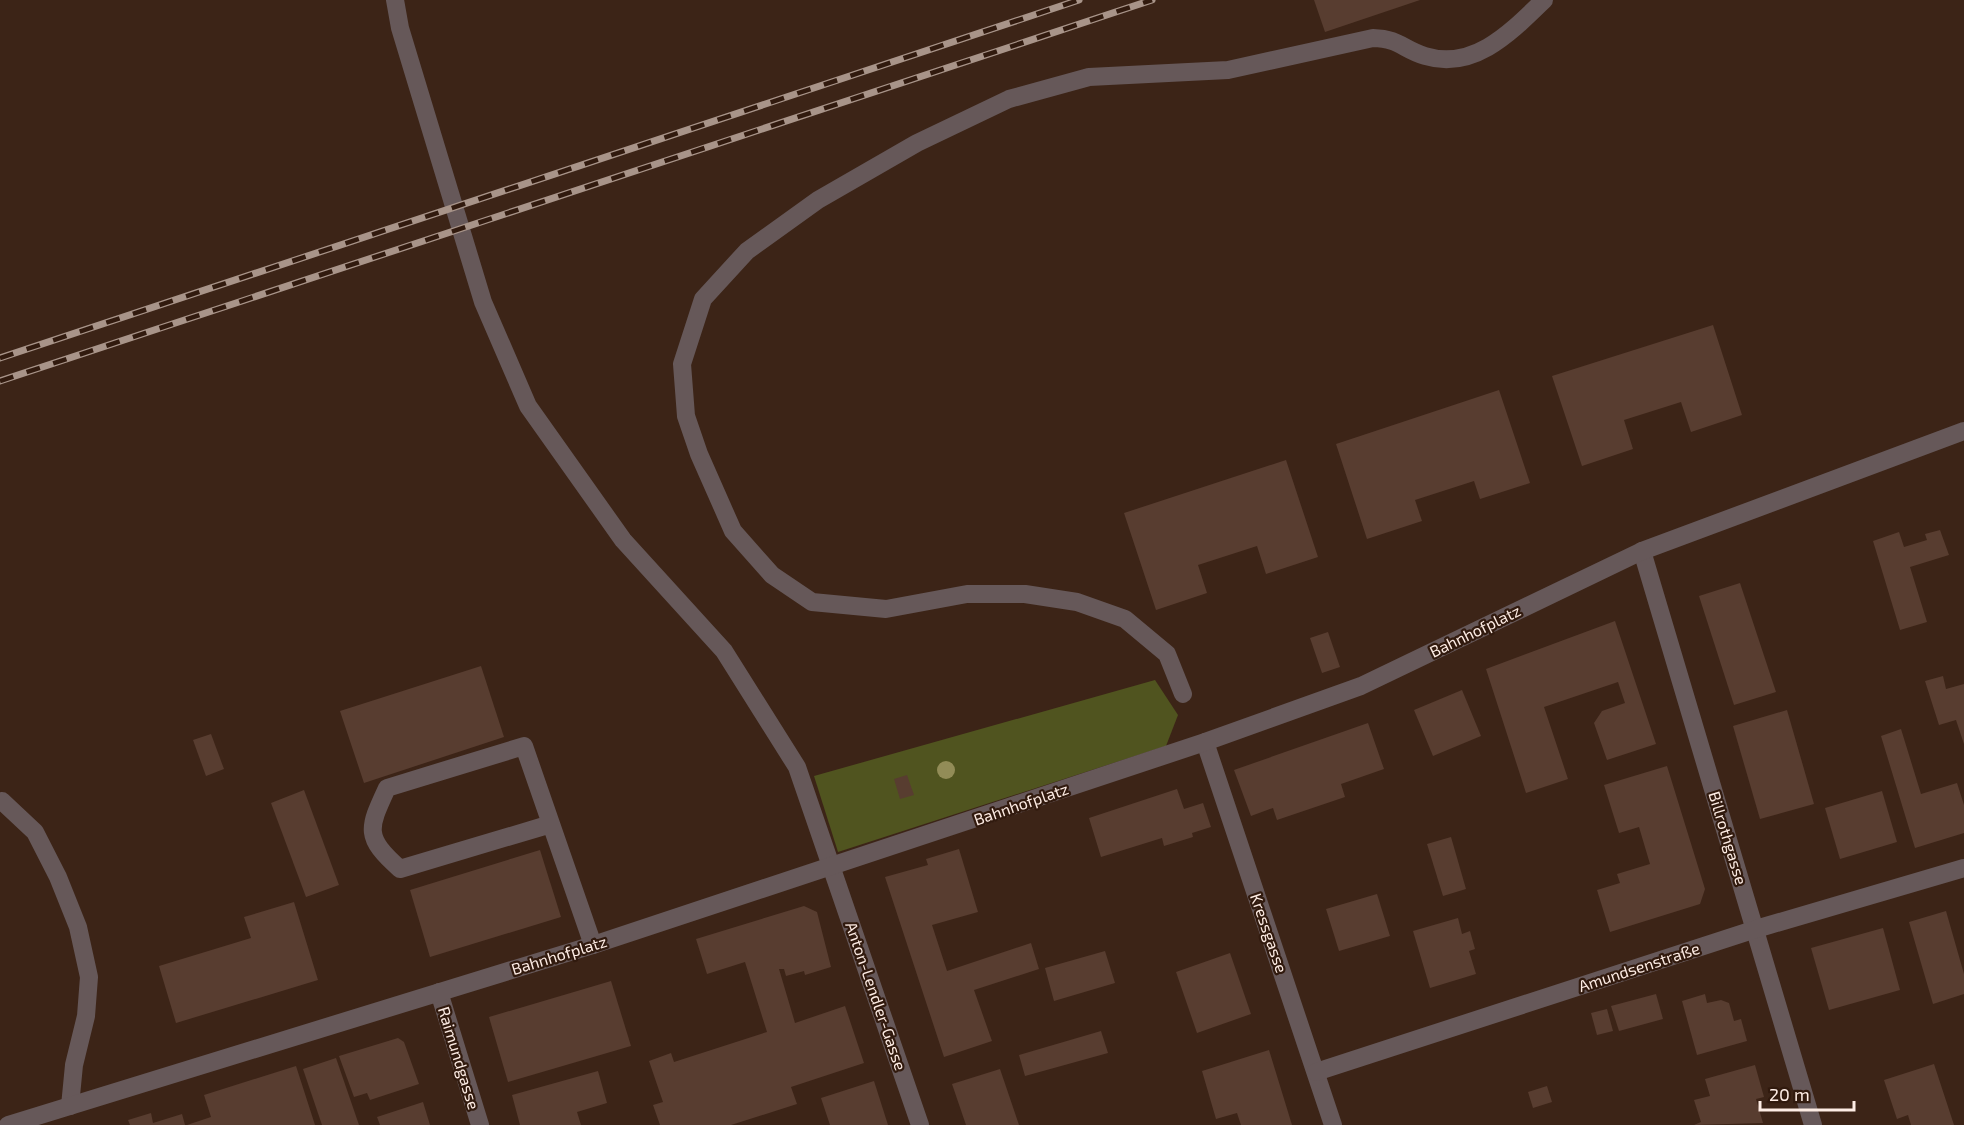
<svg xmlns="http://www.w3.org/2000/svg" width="1964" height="1125" font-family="'Exo 2',sans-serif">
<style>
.green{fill:#50541f}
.building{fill:#583d30}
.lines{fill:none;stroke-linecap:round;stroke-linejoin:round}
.minor{stroke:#665859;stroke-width:18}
.rail-casing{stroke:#a89489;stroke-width:7}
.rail{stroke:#311a0e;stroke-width:4.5;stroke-dasharray:14;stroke-linecap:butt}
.tree{fill:#928c57}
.labels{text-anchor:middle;stroke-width:4.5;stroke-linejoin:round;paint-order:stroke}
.street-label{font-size:16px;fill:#fdece4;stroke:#311a0e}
</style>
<rect width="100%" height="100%" fill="#3c2417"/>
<path class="green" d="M1155,680L1178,715L1166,746L838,852L814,776Z"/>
<g class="building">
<path d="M1314,0H1420L1325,32Z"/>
<path d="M1713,325L1742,415L1691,432L1681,402L1624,420L1633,449L1582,466L1552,376Z"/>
<path d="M1499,390L1530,483L1480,499L1474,481L1415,500L1422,521L1367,539L1336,444Z"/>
<path d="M1286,460L1318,557L1266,574L1257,546L1198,565L1207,593L1156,610L1124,513Z"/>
<path d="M1940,530L1949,555L1910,567L1927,622L1900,630L1873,541L1899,532L1904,547L1927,540L1925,534Z"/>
<path d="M1740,583L1776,692L1734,705L1699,596Z"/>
<path d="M1615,621L1656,744L1607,760L1594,723L1602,711L1625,703L1618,682L1544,707L1568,779L1526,793L1486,669Z"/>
<path d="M1328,632L1340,667L1322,673L1310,638Z"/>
<path d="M481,666L504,737L364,783L340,711Z"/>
<path d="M1943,676L1946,689L1964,684V744L1956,720L1939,725L1925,681Z"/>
<path d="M1462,690L1481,736L1433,756L1414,710Z"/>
<path d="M1787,710L1814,804L1760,819L1733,726Z"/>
<path d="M1368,723L1384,769L1341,784L1345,797L1277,820L1273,808L1251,816L1234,770Z"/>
<path d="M1901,729L1921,794L1957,783L1964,805V833L1915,848L1881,736Z"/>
<path d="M211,734L224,769L206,776L193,740Z"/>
<path d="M1667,766L1705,889L1700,904L1610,932L1597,890L1620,883L1617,874L1650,864L1639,827L1619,833L1604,785Z"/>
<path d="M907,775L914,795L900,799L894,779Z"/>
<path d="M1177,789L1184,809L1203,803L1211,827L1192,833L1193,837L1164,846L1162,838L1101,857L1089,818Z"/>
<path d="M304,790L339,885L306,897L271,803Z"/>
<path d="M1882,791L1897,842L1840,859L1825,808Z"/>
<path d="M1451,837L1466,889L1443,896L1427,844Z"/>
<path d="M959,849L978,912L932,925L947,971L1031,943L1039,969L974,990L992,1041L944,1057L885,877L928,865L926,859Z"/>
<path d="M540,850L561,917L430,957L410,890Z"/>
<path d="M1377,894L1390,936L1339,951L1326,909Z"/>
<path d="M294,902L318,980L176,1023L159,966L251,938L244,917Z"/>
<path d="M804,906L817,912L831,967L805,975L804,971L786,976L784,969H779L795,1023L845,1006L864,1063L791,1087L797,1104L731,1125H660L653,1105L663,1102L649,1061L671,1053L674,1062L767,1032L745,962L707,974L696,939Z"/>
<path d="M1946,911L1964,974V994L1933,1004L1909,922Z"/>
<path d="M1458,918L1462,934L1470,931L1475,949L1469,951L1476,974L1430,988L1413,931Z"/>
<path d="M1883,928L1900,990L1829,1010L1811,948Z"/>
<path d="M1105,951L1115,983L1054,1001L1045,968Z"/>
<path d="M1230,953L1251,1014L1197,1033L1176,972Z"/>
<path d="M611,981L631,1046L508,1082L489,1017Z"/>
<path d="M1656,994L1663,1019L1619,1031L1611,1006Z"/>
<path d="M1705,994L1707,1003L1721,1000L1729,1003L1734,1021L1741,1019L1747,1041L1697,1055L1682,1001Z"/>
<path d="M1607,1009L1613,1031L1597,1035L1591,1013Z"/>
<path d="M1101,1031L1108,1053L1025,1076L1019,1055Z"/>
<path d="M398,1038L404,1042L419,1084L370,1100L367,1093L354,1097L339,1056Z"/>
<path d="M1269,1050L1292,1125H1241L1237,1113L1216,1119L1202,1071Z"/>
<path d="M336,1058L359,1125H322L303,1069Z"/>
<path d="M1934,1064L1954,1125H1911L1908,1115L1897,1119L1884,1080Z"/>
<path d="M1755,1065L1764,1097L1756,1099L1763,1123L1694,1125L1701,1122L1694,1100L1710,1096L1705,1079Z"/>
<path d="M296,1066L315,1125H187L211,1117L204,1095Z"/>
<path d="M1000,1069L1019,1125H966L952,1084Z"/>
<path d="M598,1071L607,1103L577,1112L581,1125H520L512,1095Z"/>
<path d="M874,1081L888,1125H830L821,1098Z"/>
<path d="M1547,1086L1552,1102L1533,1108L1528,1092Z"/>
<path d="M423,1102L430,1125H380L377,1117Z"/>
<path d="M151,1113L153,1123L182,1114L185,1125H130L128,1120Z"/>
</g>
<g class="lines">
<g class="minor">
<path d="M395,0L400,28L483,302L528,406L623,540L724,651L797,767L920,1125"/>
<path d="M1642,551L1813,1125"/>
<path d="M1183,694L1167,654L1125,619L1077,602L1025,594H967L886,609L812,602L772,575L733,531L699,454L686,416L682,364L703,299L747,251L818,200L917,143L1009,99L1089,77L1228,70L1373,38C1400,39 1402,49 1425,56C1474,71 1511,32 1544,0"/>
<path d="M1205,742L1333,1125"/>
<path d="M2,801L35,832L58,877L78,927L89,977L86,1016L74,1065L70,1106"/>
<path d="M551,824L400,869C364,837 368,829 387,788L524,746L593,945"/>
<path d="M439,992L480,1125"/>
<path d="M1316,1072L1756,929L1964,868"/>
<path d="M8,1125L593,945L1205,742L1361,686L1642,551L1964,431"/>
</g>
<g class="rail-casing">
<g id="rail">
<path d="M0,358L1079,0"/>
<path d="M0,381L1152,0"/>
</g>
</g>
<use href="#rail" class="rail"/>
</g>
<circle class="tree" cx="946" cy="770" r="9"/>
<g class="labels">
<g class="street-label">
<text transform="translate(1475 631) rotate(-26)" y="6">Bahnhofplatz</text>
<text transform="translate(1021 804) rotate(-19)" y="6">Bahnhofplatz</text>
<text transform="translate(1728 838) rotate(73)" y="6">Billrothgasse</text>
<text transform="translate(1269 933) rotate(71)" y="6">Kressgasse</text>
<text transform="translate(559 955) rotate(-17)" y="6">Bahnhofplatz</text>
<text transform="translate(1639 967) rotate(-18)" y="6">Amundsenstraße</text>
<text transform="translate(876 996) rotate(71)" y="6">Anton-Lendler-Gasse</text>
<text transform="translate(459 1058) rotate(73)" y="6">Raimundgasse</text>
</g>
</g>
<path d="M1760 1101v9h94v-9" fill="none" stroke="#fdece4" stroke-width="3"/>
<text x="1769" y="1101" font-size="18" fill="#fdece4" stroke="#311a0e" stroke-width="4.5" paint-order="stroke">20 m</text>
</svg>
